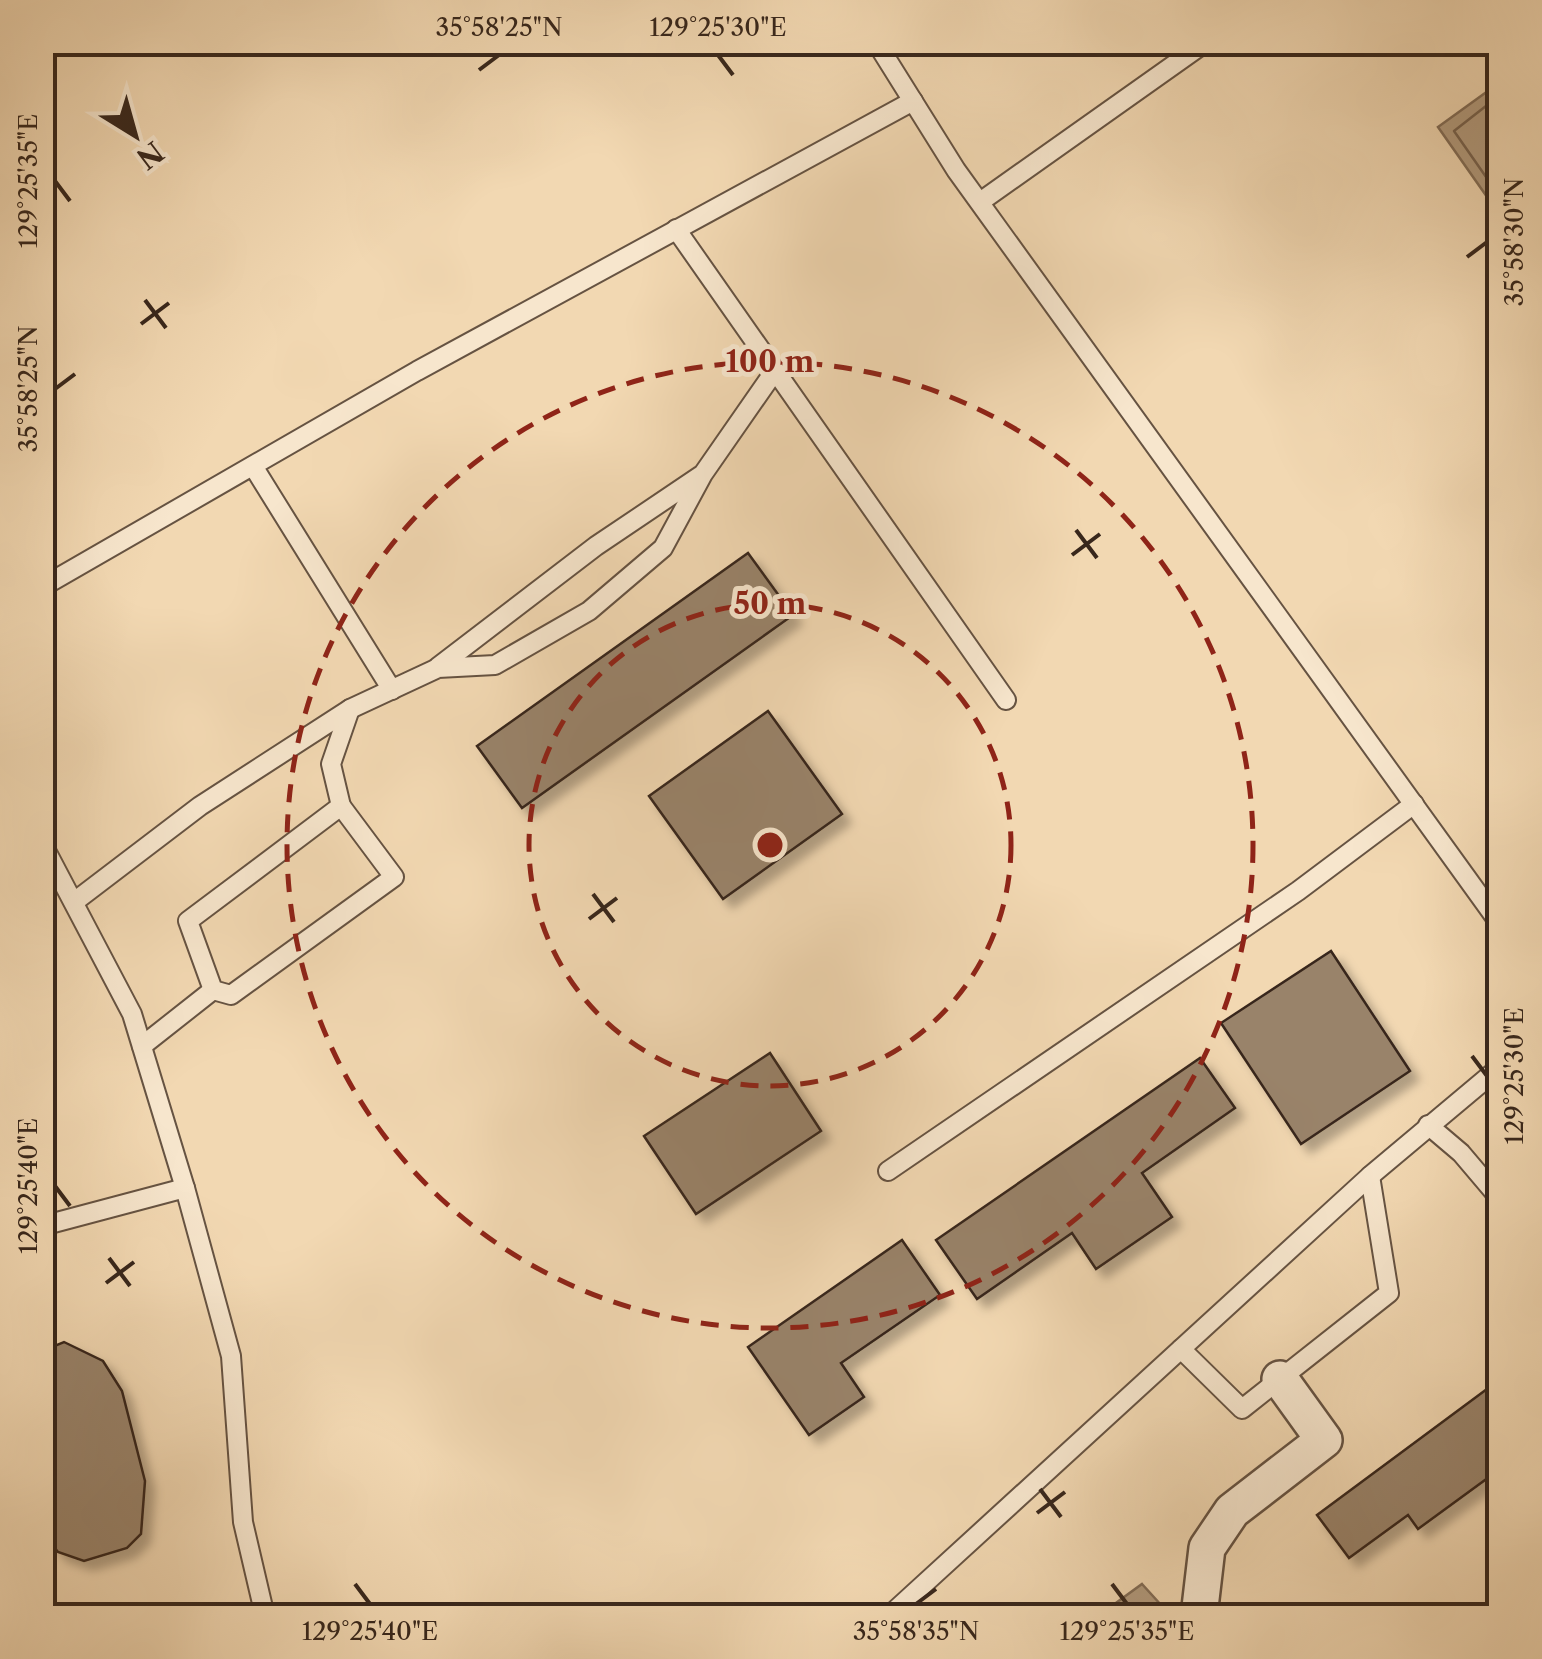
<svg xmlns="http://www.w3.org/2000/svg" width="1542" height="1659" font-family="'Libre Caslon Text',serif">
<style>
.water{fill:#b39c7f;stroke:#826d57;stroke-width:2.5}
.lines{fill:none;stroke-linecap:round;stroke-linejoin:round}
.shore{stroke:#76624e;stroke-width:2.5}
.building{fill:#99836a;stroke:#38271c;stroke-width:2.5;filter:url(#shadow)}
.lane-casing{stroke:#665342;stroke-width:22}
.street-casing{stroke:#665342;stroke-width:40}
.lane{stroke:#f7e6cd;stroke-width:18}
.street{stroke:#f7e6cd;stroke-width:35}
.ticks{fill:none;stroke:#38271c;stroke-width:4}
.ring{fill:none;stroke:#8f2418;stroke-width:5;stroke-dasharray:18 12}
.centre{fill:#8f2418;stroke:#f7e6cd;stroke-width:5}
.ring-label{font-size:30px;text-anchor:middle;font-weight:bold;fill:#8f2418;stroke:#f7e6cd;stroke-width:10;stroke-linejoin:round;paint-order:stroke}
.neatline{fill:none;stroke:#38271c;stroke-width:4}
.ticks-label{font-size:25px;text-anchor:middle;fill:#38271c}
</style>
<defs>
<filter id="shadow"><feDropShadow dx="9" dy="9" stdDeviation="5" flood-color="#0004"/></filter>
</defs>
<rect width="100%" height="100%" fill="#f2d8b2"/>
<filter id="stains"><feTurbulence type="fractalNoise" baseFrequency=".002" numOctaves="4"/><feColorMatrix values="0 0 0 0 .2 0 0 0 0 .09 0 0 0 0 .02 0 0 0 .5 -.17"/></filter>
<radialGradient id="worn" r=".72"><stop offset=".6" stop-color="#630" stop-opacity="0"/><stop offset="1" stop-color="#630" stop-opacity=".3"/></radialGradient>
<g class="water">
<path d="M1499,83V214L1438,127Z"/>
<path d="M1142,1584L1171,1616H1098Z"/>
</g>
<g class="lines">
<path class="shore" d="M1500,95L1454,131L1500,197"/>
</g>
<g class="building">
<path d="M748,553L793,615L522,808L477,746Z"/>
<path d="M768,711L842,814L723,899L649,796Z"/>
<path d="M1331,951L1410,1071L1301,1144L1221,1023Z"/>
<path d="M770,1053L821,1131L696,1214L644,1136Z"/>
<path d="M1200,1058L1235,1108L1142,1173L1172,1217L1096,1269L1072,1233L977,1299L936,1240Z"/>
<path d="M902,1240L940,1295L841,1363L864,1397L809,1435L748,1347Z"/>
<path d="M64,1342L103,1361L122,1391L145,1481L141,1534L127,1548L84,1561L58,1552L42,1532V1351Z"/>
<path d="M1487,1389L1500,1406V1469L1418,1529L1408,1515L1349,1558L1317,1515Z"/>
</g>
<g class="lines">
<g class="lane-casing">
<g id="lane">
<path d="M876,42L956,170L1500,924"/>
<path d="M980,202L1206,42"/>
<path d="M676,229L1006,700"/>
<path d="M253,466L392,690"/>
<path d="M42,587L417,371L913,101"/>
<path d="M438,667L596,546L700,476"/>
<path d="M341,806L394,877L231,995L213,990L188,921Z"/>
<path d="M341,806L331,764L350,709"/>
<path d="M42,843L132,1014L185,1188L231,1356L243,1522L265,1616"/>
<path d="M74,902L200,806L350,709L438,668L495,665L589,611L663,548L703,474L774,372"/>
<path d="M142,1046L213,990"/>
<path d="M1428,1125L1461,1153L1500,1199"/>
<path d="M888,1171L1298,891L1414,804"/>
<path d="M42,1226L185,1188"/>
<path d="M1181,1349L1242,1409L1389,1293L1370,1176"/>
<path d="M889,1616L1370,1176L1500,1067"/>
</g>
</g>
<g class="street-casing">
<path id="street" d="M1199,1616L1207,1548L1232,1511L1324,1440L1280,1379"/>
</g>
<use href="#lane" class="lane"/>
<use href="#street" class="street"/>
</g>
<path class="ticks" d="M718,55L733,75M479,70L499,55M55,181L70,201M1467,257L1487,242M145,300L166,328M141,324L169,303M55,389L75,374M1076,530L1097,558M1072,555L1100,534M593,894L614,922M589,919L617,898M1472,1056L1487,1076M55,1186L70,1206M109,1258L130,1286M106,1283L134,1262M1040,1489L1061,1517M1037,1513L1065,1492M355,1584L370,1604M1112,1584L1127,1604M916,1604L936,1589"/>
<g class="ring">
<circle cx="770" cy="845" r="241"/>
<circle cx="770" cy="845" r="483"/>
</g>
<circle cx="770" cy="845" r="15" class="centre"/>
<g class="ring-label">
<text x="770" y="372">100 m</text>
<text x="770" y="614">50 m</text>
</g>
<rect width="1542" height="1659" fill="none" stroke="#f2d8b2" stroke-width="110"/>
<g transform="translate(135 135) rotate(143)" stroke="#f7e6cd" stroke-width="8" paint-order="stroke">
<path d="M0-8L18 38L0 25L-18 38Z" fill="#38271c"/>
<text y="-15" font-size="28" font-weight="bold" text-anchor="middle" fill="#38271c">N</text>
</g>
<rect x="55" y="55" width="1432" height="1549" class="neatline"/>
<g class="ticks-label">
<text x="499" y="36">35°58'25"N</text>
<text x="718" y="36">129°25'30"E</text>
<text transform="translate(28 181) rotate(-90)" y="9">129°25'35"E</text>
<text transform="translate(1514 242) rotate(-90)" y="9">35°58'30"N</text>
<text transform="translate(28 389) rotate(-90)" y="9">35°58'25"N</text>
<text transform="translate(1514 1076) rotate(-90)" y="9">129°25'30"E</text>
<text transform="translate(28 1186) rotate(-90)" y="9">129°25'40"E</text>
<text x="370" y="1640">129°25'40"E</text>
<text x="916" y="1640">35°58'35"N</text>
<text x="1127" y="1640">129°25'35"E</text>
</g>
<rect width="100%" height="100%" filter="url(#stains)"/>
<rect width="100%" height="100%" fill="url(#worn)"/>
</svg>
